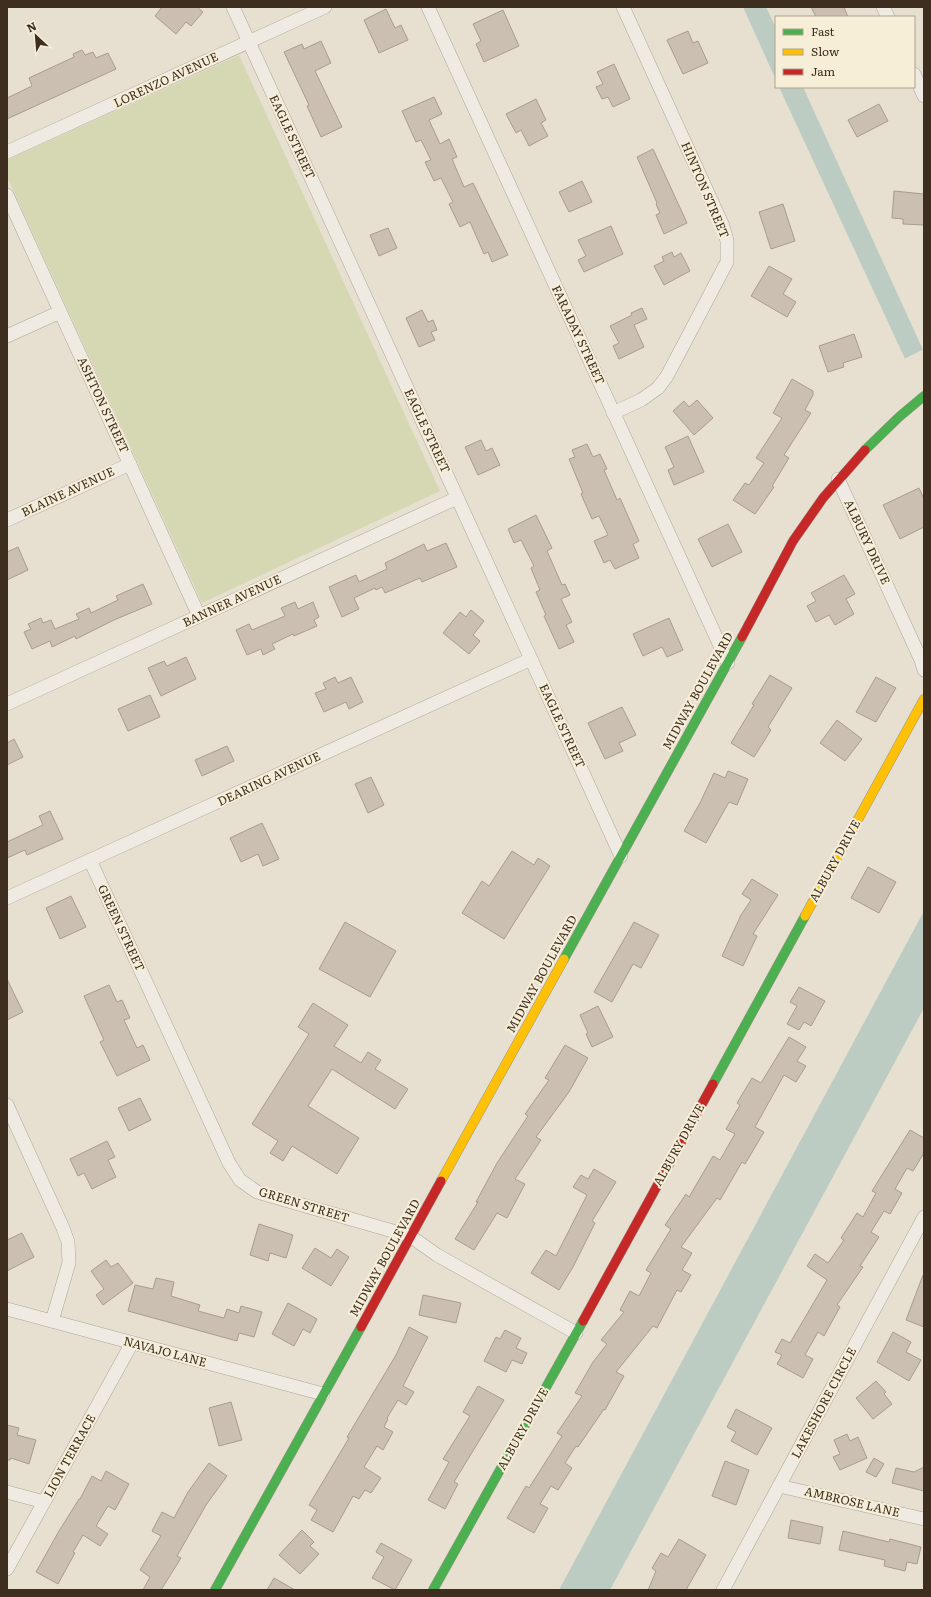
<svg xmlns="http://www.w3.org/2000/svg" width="931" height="1597" font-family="Literata,serif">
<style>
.green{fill:#d6d7b3}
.water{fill:#bcccc2}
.pier{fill:#e7e0d1}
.building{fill:#cbbfb2;stroke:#a89c90}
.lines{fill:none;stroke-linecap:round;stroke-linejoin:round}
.street-casing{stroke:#ada599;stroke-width:14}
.fast-casing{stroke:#9c958a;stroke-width:10}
.slow-casing{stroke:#9c958a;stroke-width:10}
.jam-casing{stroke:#9c958a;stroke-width:10}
.street{stroke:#efebe3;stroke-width:13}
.fast{stroke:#4caf50;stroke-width:9}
.slow{stroke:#ffc107;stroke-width:9}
.jam{stroke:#c62828;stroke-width:9}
.labels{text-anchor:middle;stroke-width:4;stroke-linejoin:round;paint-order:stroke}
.street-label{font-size:12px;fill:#3d2e20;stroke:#f7eed8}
</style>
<rect width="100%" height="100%" fill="#e7e0d1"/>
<path class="green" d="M239,55L440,491L202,603L7,177V160Z"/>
<g class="water">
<path d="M743,7H766L776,28V80Z"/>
<path d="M779,87H803L924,352L919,389Z"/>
<path d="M924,911V1008L610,1590H559Z"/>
</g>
<path class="pier" d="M924,349V405L902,360Z"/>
<g class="building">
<path d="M162,7H197L203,12L191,26L186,22L176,34L155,16Z"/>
<path d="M811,7H844L848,17H816Z"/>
<path d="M386,9L395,28L401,25L408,40L379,53L364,20Z"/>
<path d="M503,10L519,46L484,62L476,44L481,41L473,24Z"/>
<path d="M688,31L693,43L698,41L708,63L683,74L667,40Z"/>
<path d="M321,41L331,63L315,71L342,127L321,137L307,106L309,105L284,52L302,44L304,49Z"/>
<path d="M82,50L85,55L93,52L96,58L108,53L116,69L7,119V98L32,86L29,78L74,57L73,54Z"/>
<path d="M614,64L630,99L613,107L608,97L602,99L596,87L603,84L597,72Z"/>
<path d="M434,97L442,114L429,120L440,144L449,139L457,157L452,159L464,187L473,183L508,255L492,262L488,252L484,254L470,222L460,227L449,204L453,202L441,178L434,181L425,162L431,160L421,140L416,142L402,111Z"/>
<path d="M536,99L546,120L541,123L548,136L529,146L521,130L516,133L506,114Z"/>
<path d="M879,104L888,121L857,137L848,120Z"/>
<path d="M653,149L687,223L664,234L656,215L660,213L656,204L657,203L637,157Z"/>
<path d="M582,181L592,202L569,212L559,192Z"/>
<path d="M894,191L924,194V225L903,224V219L892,218Z"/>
<path d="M783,204L795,241L771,249L759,212Z"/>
<path d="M611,226L623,254L584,272L578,260L586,256L578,240Z"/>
<path d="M388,228L397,248L379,256L370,235Z"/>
<path d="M672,252L674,257L681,253L690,271L664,285L654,266L664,261L662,257Z"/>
<path d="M769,266L792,279L783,294L796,302L787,317L751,296Z"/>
<path d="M642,308L647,319L634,325L644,347L619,359L613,346L619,343L610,326L632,315L631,313Z"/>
<path d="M422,310L428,322L433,320L437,330L431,332L435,340L419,347L406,318Z"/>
<path d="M854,334L862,357L843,363L844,367L828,372L819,346Z"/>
<path d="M792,379L813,391V395L805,410L811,413L784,455L789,458L772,486L774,487L755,514L733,500L745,483L749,485L764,463L756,458L782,418L773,413Z"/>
<path d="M697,400L713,418L694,435L673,411L684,401L689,407Z"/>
<path d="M688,436L704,472L674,485L668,470L674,467L665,447Z"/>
<path d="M481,440L486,451L492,448L500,465L478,475L465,447Z"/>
<path d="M587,444L593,457L600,454L607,469L604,470L617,500L620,498L639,541L633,544L639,558L615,569L610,560L604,563L594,541L608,535L599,516L592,519L581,494L583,493L569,459L575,457L572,450Z"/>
<path d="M919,488L924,499V527L900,539L883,505Z"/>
<path d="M536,515L552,548L547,551L562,585L565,584L570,595L561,599L572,622L566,625L574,642L559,649L544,616L546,615L536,592L540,590L531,568L534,566L521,540L514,543L508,529Z"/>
<path d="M728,524L742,552L712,567L698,539Z"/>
<path d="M446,543L457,567L422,582L420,578L385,593L382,587L376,590L375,588L354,598L359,609L342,617L329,587L356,575L359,582L387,569L385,563L424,544L427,551Z"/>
<path d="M18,547L28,570L7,580V552Z"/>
<path d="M844,575L855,594L846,599L854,614L835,625L829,615L816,622L807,606L816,601L811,593Z"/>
<path d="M143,584L152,604L114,620L76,639L75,636L52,647L50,641L32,649L24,632L31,629L28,624L41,618L43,623L51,620L55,629L79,619L76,614L89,608L91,613L118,600L116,596Z"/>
<path d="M295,602L298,609L313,602L319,617L314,620L317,626L294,636L293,634L272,644L275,649L263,655L261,649L247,655L236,630L249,624L252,630L285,616L281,608Z"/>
<path d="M471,610L484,621L473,635L480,641L469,654L443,633L460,612L466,617Z"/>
<path d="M669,618L683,650L667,657L662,647L643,656L633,634Z"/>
<path d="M186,657L196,679L161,696L148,668L164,661L167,666Z"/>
<path d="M770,675L792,688L768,727L771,730L754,757L731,743L754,705L752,704Z"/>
<path d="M335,677L338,683L351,677L363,702L349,709L346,702L324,712L315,693L326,689L323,683Z"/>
<path d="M876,677L896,688L876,722L856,712Z"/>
<path d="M150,695L160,717L128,731L118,709Z"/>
<path d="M622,707L636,735L619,743L623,751L605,759L588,723Z"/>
<path d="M837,720L862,739L845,761L820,743Z"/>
<path d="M14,739L23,757L7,765V743Z"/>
<path d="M227,746L234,761L202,776L195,760Z"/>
<path d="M728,771L748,779L737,805L729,802L706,843L684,831L700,803L714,773L725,778Z"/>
<path d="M371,777L384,805L368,813L355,784Z"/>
<path d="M50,811L63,839L27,855L25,850L7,858V842L43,825L39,816Z"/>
<path d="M262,823L279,859L263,866L258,854L241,862L230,838Z"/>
<path d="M512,851L534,865L538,858L550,866L504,939L462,913L482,881L489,886Z"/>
<path d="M868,867L896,882L879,913L851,898Z"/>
<path d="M752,879L778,895L753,934L757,936L743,966L722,956L741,915L751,900L742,894Z"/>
<path d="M71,896L86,927L60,939L46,908Z"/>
<path d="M345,922L396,951L370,997L319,969Z"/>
<path d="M634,922L659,935L641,968L633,964L612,1002L594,992Z"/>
<path d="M7,979L23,1012L7,1020Z"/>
<path d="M109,985L117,1002L122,1000L130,1018L124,1020L137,1048L143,1045L150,1060L117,1076L100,1042L104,1040L84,996Z"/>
<path d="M799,987L825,1001L811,1026L804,1022L799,1030L787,1024L797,1006L790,1002Z"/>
<path d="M313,1003L348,1025L334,1046L361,1063L368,1052L381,1060L375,1069L408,1089L395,1109L332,1069L308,1106L359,1138L337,1174L292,1146L283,1161L270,1153L278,1141L252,1124L309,1034L298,1027Z"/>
<path d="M598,1006L613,1037L592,1047L586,1034L588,1033L580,1015Z"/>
<path d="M789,1037L806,1047L797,1061L806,1066L796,1082L784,1075L755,1127L764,1132L745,1164L742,1162L720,1200L717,1198L681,1247L692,1253L682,1270L691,1275L681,1292L677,1290L657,1328L653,1326L616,1372L624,1376L605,1410L604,1409L578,1447L576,1446L565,1463L572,1468L558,1490L551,1486L540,1504L548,1508L534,1533L507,1518L526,1486L529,1488L562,1436L557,1433L582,1396L575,1393L593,1362L607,1344L601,1340L624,1312L620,1310L630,1291L639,1296L651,1273L646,1270L671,1229L665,1225L686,1194L689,1197L713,1156L720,1160L735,1134L726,1129L740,1105L737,1103L752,1078L761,1083Z"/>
<path d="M565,1045L588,1058L569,1092L536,1137L541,1140L515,1179L525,1184L507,1218L497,1213L474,1250L455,1239L478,1202H476L497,1163L528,1116L525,1114L549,1080L545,1078Z"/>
<path d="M140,1098L151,1120L129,1131L118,1108Z"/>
<path d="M910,1130L924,1138V1153L913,1171L907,1168L895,1189L902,1193L890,1214L884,1211L871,1232L879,1237L860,1266L863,1267L837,1305L840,1307L824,1336L818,1332L805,1355L813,1359L803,1378L777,1364L782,1355L775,1352L782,1339L790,1343L827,1280L807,1266L815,1254L828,1263L844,1240L841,1238L857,1213L863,1217L876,1193L872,1191Z"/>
<path d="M107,1141L115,1157L108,1160L116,1177L92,1189L84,1173L78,1176L70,1159Z"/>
<path d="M594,1169L616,1182L592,1221L595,1223L573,1267L559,1290L531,1273L546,1250L556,1256L587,1195L573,1187L581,1175L588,1179Z"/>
<path d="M259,1224L293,1235L286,1258L270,1253L268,1261L250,1255Z"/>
<path d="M22,1233L34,1257L7,1271V1240Z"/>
<path d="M315,1248L331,1258L337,1249L349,1257L331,1286L302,1268Z"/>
<path d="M106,1260L111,1267L118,1263L133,1283L103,1305L96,1295L104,1289L91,1271Z"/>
<path d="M923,1275H924V1327L906,1320Z"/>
<path d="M156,1278L174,1282L171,1296L200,1305L198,1311L224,1318L227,1309L239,1313L241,1306L262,1312L254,1337L239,1333L237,1341L128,1311L135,1285L153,1289Z"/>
<path d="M423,1295L461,1303L456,1323L419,1315Z"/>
<path d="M288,1303L317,1319L310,1333L303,1329L294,1346L272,1334Z"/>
<path d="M409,1327L428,1337L403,1386L414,1392L406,1405L398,1400L387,1418L388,1419L384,1427L393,1432L383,1450L377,1446L364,1467L381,1478L371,1493L365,1490L359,1499L353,1496L333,1532L311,1520L317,1510L309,1505L349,1438L347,1437L396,1355Z"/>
<path d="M505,1330L521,1338L516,1348L527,1353L522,1364L512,1360L506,1372L484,1361L496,1337L500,1339Z"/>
<path d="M893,1332L911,1342L906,1352L921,1360L909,1381L877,1362Z"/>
<path d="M876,1381L886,1392L884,1394L892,1404L873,1419L856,1398Z"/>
<path d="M478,1386L504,1400L454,1482L458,1484L445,1509L428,1500L449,1462L443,1459L470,1416L463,1412Z"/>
<path d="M231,1402L242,1440L219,1446L209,1408Z"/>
<path d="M736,1409L772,1428L757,1455L731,1441L736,1432L727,1427Z"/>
<path d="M7,1425L19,1428L17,1435L36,1440L29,1464L11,1458L10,1460H7Z"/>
<path d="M847,1434L850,1441L858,1437L867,1458L840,1470L833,1457L840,1454L834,1440Z"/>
<path d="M874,1458L884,1464L876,1477L866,1472Z"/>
<path d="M725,1461L749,1470L736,1505L712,1496Z"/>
<path d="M209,1463L227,1476L206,1505L177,1556L181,1558L161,1590H143L150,1577L140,1570L161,1536L152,1531L162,1512L174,1518L188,1492Z"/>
<path d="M924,1467V1491L892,1483L896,1468L914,1472Z"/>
<path d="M106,1471L129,1484L115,1510L108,1506L96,1526L108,1534L100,1546L83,1535L73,1552L75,1553L58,1584L36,1572L59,1531L79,1499H80L92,1476L101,1481Z"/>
<path d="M791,1520L823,1527L820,1544L788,1538Z"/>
<path d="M302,1530L314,1542L310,1546L319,1554L300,1574L279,1555Z"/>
<path d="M843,1531L889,1542L890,1539L921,1547L917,1564L907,1562L905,1571L884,1566L885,1560L839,1550Z"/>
<path d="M679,1539L706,1555L686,1590H648L656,1571L652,1568L661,1553L668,1557Z"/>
<path d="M381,1543L412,1560L395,1590L372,1578L384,1557L376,1552Z"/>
<path d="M274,1578L295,1590H267Z"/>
</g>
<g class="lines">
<g class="street-casing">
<g id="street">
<path d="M233,7L621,856"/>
<path d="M428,7L728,663"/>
<path d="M883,7L888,17"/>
<path d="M914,74L924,96"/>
<path d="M7,152L325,7"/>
<path d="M7,195L199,616"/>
<path d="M7,336L60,312"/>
<path d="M613,413L641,400L658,388L667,376L727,262V241L723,226L623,7"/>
<path d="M838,479L921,660L924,670"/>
<path d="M7,520L130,464"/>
<path d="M7,704L457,498"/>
<path d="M90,860L229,1163L240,1180L257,1192L410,1236L437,1255L576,1333"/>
<path d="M7,898L531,659"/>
<path d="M7,1105L63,1228L68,1242L69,1263L52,1321"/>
<path d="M7,1309L323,1394"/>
<path d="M779,1486L924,1519"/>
<path d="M7,1492L44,1502"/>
<path d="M7,1569L132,1343"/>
<path d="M723,1590L924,1217"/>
</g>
</g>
<g class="fast-casing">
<g id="fast">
<path d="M865,450L899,417L924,396"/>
<path d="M564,959L742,637"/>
<path d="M713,1084L805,916"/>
<path d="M215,1590L361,1327"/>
<path d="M433,1590L583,1321"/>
</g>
</g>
<g class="slow-casing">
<g id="slow">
<path d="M805,916L924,699"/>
<path d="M441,1181L564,959"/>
</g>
</g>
<g class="jam-casing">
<g id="jam">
<path d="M742,637L793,541L823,498L865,450"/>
<path d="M583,1321L713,1084"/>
<path d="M361,1327L441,1181"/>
</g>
</g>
<use href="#street" class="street"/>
<use href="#fast" class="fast"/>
<use href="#slow" class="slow"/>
<use href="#jam" class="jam"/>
</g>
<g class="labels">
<g class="street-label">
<text transform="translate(166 80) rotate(-25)" y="4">LORENZO AVENUE</text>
<text transform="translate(292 137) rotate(65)" y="4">EAGLE STREET</text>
<text transform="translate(705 190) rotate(67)" y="4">HINTON STREET</text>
<text transform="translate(578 335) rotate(65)" y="4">FARADAY STREET</text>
<text transform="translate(103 405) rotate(65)" y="4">ASHTON STREET</text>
<text transform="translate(427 431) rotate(65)" y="4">EAGLE STREET</text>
<text transform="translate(68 492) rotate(-25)" y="4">BLAINE AVENUE</text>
<text transform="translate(867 542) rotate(65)" y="4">ALBURY DRIVE</text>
<text transform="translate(232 601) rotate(-25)" y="4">BANNER AVENUE</text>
<text transform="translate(698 691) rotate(-61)" y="4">MIDWAY BOULEVARD</text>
<text transform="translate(562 726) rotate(65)" y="4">EAGLE STREET</text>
<text transform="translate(269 779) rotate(-25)" y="4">DEARING AVENUE</text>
<text transform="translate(835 861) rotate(-61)" y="4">ALBURY DRIVE</text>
<text transform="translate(121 928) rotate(65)" y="4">GREEN STREET</text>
<text transform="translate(542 974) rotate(-61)" y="4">MIDWAY BOULEVARD</text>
<text transform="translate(679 1145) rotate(-61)" y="4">ALBURY DRIVE</text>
<text transform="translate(304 1205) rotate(17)" y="4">GREEN STREET</text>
<text transform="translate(385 1258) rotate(-61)" y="4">MIDWAY BOULEVARD</text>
<text transform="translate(165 1352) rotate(15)" y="4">NAVAJO LANE</text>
<text transform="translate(824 1403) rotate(-62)" y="4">LAKESHORE CIRCLE</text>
<text transform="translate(523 1429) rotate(-61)" y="4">ALBURY DRIVE</text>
<text transform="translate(70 1456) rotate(-61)" y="4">LION TERRACE</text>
<text transform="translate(852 1502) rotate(13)" y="4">AMBROSE LANE</text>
</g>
</g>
<rect width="931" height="1597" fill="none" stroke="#3d2e20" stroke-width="16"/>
<rect x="775" y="16" width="140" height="72" fill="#f7eed8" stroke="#ada18e"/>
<rect x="783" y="29" width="20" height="6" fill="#4caf50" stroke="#ada18e"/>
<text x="811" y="36" font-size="12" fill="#3d2e20">Fast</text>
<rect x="783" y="49" width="20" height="6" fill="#ffc107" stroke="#ada18e"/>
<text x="811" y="56" font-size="12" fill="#3d2e20">Slow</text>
<rect x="783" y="69" width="20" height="6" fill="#c62828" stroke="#ada18e"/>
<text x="811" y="76" font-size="12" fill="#3d2e20">Jam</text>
<g transform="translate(36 36) rotate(334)" stroke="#f7eed8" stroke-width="3" paint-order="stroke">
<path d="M0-3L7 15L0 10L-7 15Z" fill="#3d2e20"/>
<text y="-6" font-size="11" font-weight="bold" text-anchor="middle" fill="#3d2e20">N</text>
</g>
</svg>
